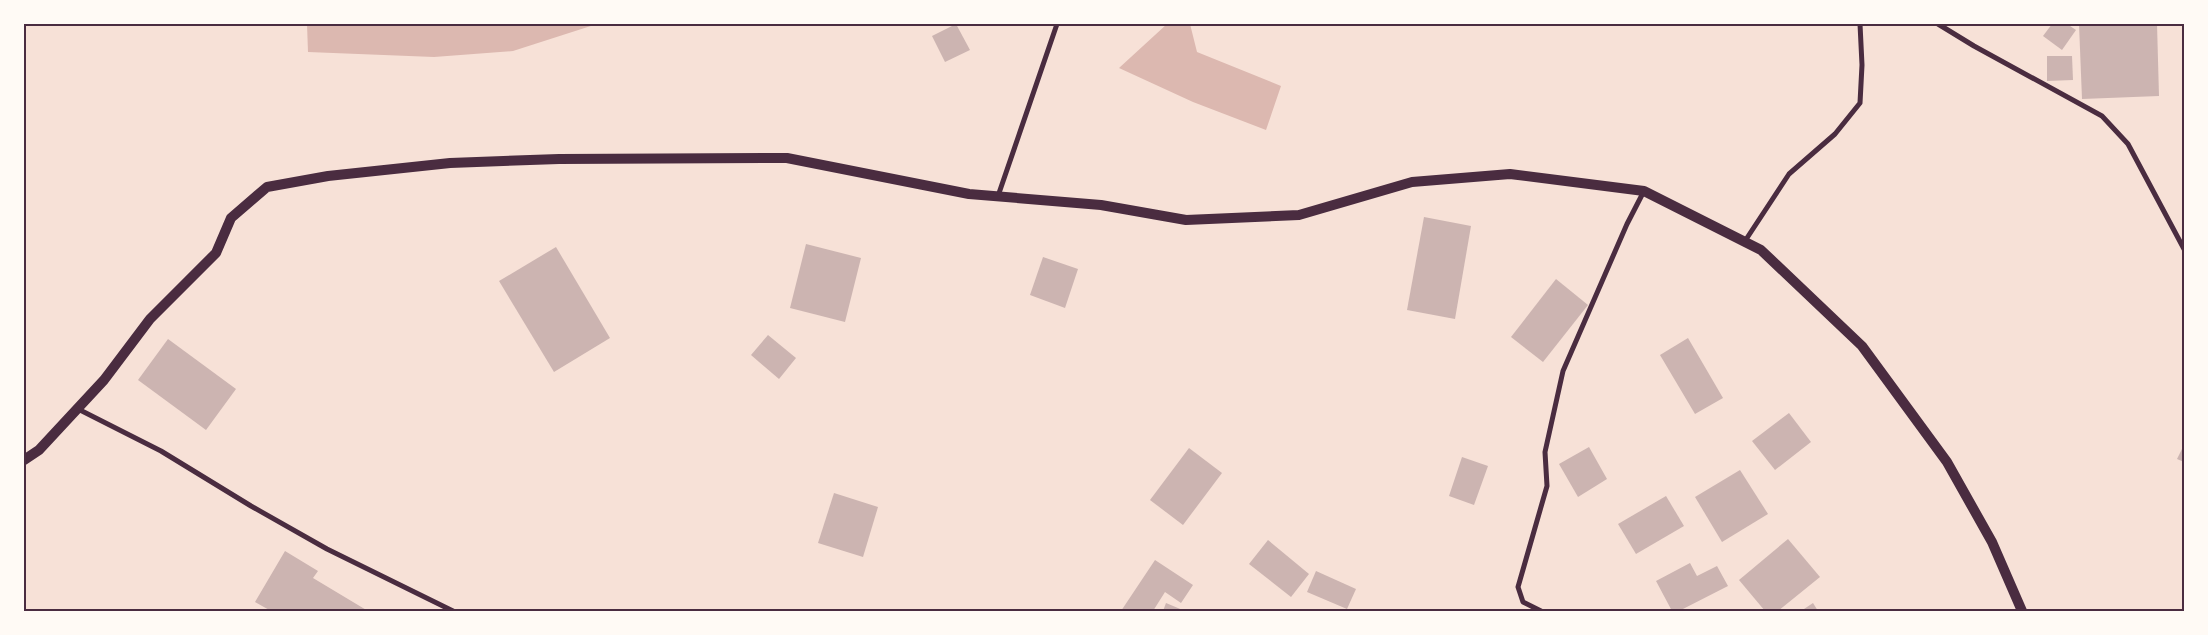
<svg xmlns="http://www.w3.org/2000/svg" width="2208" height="635" font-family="Arial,sans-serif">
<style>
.water{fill:#dcb8b0}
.building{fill:#ccb4b1}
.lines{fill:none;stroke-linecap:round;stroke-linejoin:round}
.minor{stroke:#4a2c40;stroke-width:5}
.secondary{stroke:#4a2c40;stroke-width:10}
.neatline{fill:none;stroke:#4a2c40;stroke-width:2}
</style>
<rect width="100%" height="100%" fill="#f7e1d7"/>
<g class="water">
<path d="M307,24H597L513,51L434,57L308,52Z"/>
<path d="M1167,24H1190L1197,52L1281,86L1266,130L1193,102L1119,68Z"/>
</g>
<g class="building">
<path d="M956,24L970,50L945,62L932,36Z"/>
<path d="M2052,24H2067L2076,30L2062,50L2043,36Z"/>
<path d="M2079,24H2157L2159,96L2082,99Z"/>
<path d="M2047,56H2072L2073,80L2047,81Z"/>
<path d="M1424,217L1471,226L1455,319L1407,310Z"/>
<path d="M806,244L861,258L845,322L790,308Z"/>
<path d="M556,247L610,338L554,372L499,281Z"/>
<path d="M1043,257L1078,269L1065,308L1030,295Z"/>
<path d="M1556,279L1588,305L1543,362L1511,337Z"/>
<path d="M768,335L796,358L779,379L751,355Z"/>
<path d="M1688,338L1723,398L1695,414L1660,355Z"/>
<path d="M168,339L236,389L206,430L138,380Z"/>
<path d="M1789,413L1811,442L1775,470L1752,441Z"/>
<path d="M2184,445V462L2177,459Z"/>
<path d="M1589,447L1607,479L1578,497L1559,464Z"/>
<path d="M1189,448L1222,473L1183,525L1150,500Z"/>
<path d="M1462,457L1488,466L1474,505L1449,496Z"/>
<path d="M1740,470L1768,514L1722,542L1695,497Z"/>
<path d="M834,493L878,507L863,557L818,543Z"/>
<path d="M1666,496L1684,526L1636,554L1618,524Z"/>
<path d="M1788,539L1820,577L1778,611H1765L1739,580Z"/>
<path d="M1268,540L1309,574L1291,597L1249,564Z"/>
<path d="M285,551L318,571L313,578L368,611H271L255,602Z"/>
<path d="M1155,560L1193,585L1181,603L1165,592L1153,611H1121Z"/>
<path d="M1690,563L1697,576L1717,566L1728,586L1679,611H1672L1656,581Z"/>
<path d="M1316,571L1356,589L1347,609L1307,592Z"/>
<path d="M1166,603L1185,611H1163Z"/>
<path d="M1813,603L1818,611H1801Z"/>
</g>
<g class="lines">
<g class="minor">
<path d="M1938,24L1974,46L2102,116L2128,144L2184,249"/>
<path d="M998,196L1057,24"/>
<path d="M1745,241L1789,174L1835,134L1860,103L1862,65L1860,24"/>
<path d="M78,409L161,451L251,506L327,549L453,611"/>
<path d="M1541,611L1523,602L1518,587L1547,486L1545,452L1563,371L1627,224L1644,191"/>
</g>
<path class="secondary" d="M24,460L39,450L104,380L150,319L216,253L231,218L267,187L328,176L450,163L559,159L787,158L969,194L1101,205L1186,220L1299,215L1412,182L1510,174L1644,191L1761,250L1862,346L1947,462L1992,542L2022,611"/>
</g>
<rect width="2208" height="635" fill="none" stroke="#fffaf5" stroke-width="50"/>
<rect x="25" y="25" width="2158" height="585" class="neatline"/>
</svg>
